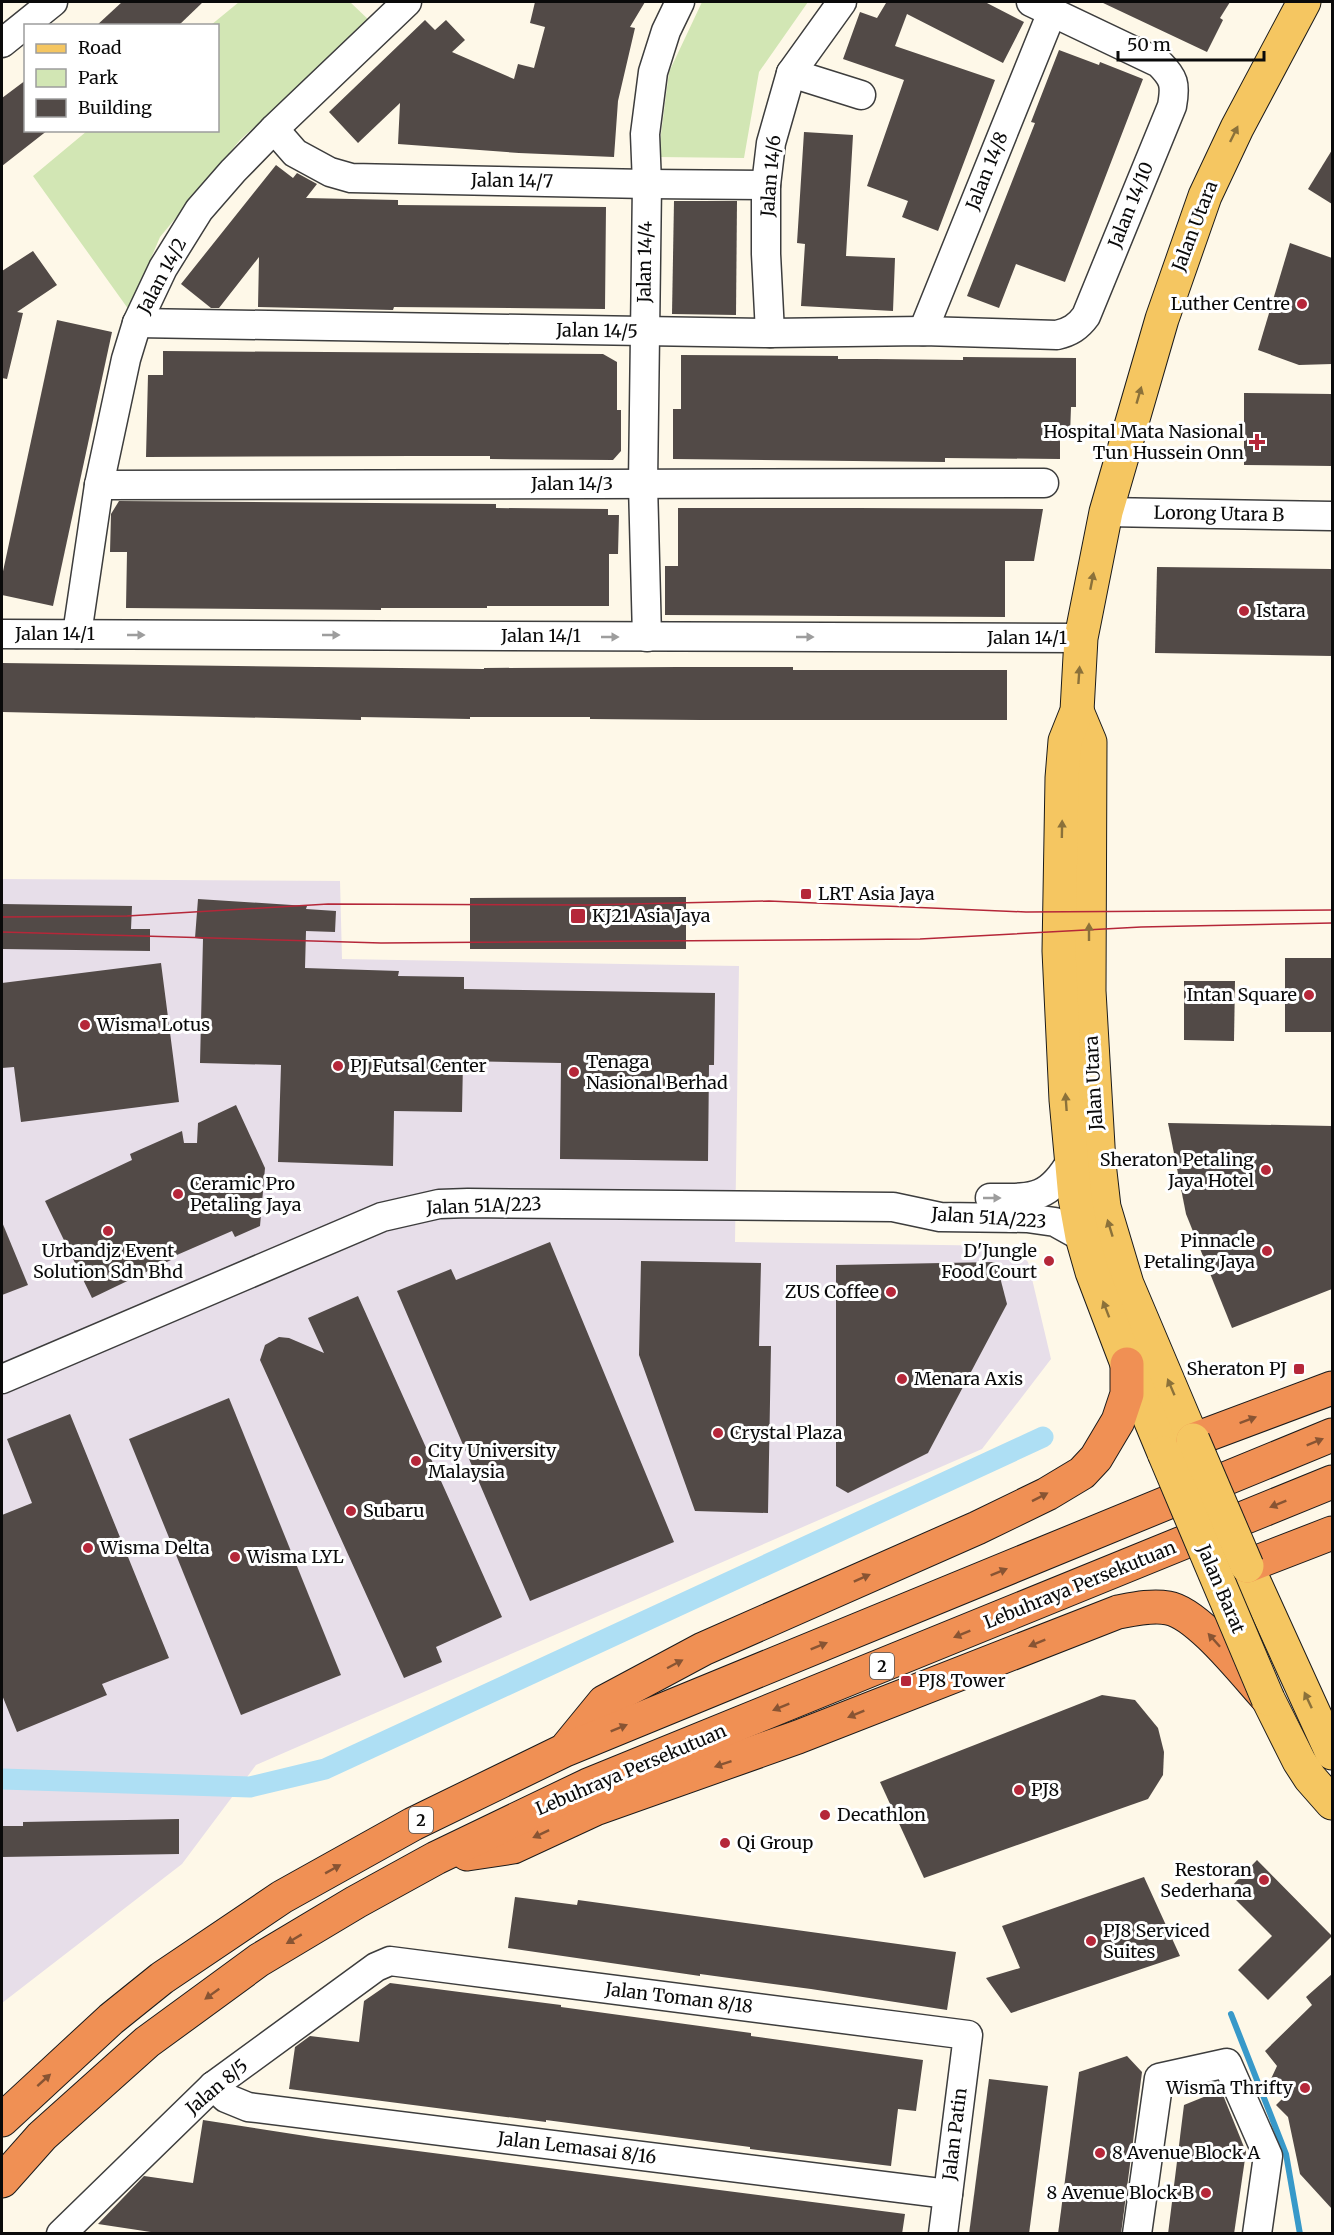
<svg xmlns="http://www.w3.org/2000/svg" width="1334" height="2235" font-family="Merriweather,serif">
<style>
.industrial{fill:#e7dee9}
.green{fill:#d2e6b4}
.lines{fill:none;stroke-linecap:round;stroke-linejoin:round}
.stream{stroke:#3899c9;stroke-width:6}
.canal{stroke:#aedff4;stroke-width:21}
.building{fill:#524a47}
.minor-casing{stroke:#3d3d3d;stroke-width:31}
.major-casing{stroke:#1b1b1b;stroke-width:35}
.highway-casing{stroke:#1b1b1b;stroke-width:35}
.minor{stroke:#fff;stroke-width:28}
.major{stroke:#f5c661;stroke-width:33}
.highway{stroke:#f09054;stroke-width:33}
.tram{stroke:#b52739;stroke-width:1.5}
.major-bridge-casing{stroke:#1b1b1b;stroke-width:35;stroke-linecap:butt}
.major-bridge{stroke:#f5c661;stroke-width:33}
.oneway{fill:#8b713a}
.oneway2{fill:#9d9d9d}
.oneway3{fill:#885433}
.poi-dot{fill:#b52739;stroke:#fff;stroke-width:2}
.labels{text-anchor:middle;stroke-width:6;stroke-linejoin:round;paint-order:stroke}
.shield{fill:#fff;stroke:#545454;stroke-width:1.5}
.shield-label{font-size:16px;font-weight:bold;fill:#0a0a0a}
.street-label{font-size:18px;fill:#0a0a0a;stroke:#fff}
.poi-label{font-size:18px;fill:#0a0a0a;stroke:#fff;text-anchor:start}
</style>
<rect width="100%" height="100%" fill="#fef8e8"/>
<path class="industrial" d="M2,879L340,881L342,959L739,966L735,1242L1013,1246L1028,1262L1051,1359L982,1449L256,1765L182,1864L2,2003Z"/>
<g class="green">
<path d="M239,2H350L371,22L240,140L160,237L129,310L33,176L87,131L218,130V26L211,25Z"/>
<path d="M702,2H808L759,72L744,158L658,157L669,72Z"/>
</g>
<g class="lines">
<path class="stream" d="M1231,2014L1286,2154L1300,2234"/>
<path class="canal" d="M2,1779L250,1787L325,1769L1043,1437"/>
</g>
<g class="building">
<path d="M122,2H203L178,26H96Z"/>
<path d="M535,2H645L630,27L635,28L618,101L614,157L519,153L398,144L400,103L358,143L329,112L425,20L435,30L446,20L465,40L452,52L514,79L518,64L534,68L545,27L530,23Z"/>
<path d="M884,2H985L1024,22L1003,63L907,14L895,46L995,80L938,231L902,217L908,201L867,186L904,80L843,59L860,12L877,18L886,3Z"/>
<path d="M1101,2H1230L1220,18L1223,20L1207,52Z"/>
<path d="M1059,50L1099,65L1100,62L1143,79L1065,282L1016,264L999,308L967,296L1035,123L1031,122Z"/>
<path d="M26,80V130H48L2,166V98Z"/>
<path d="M804,132L853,135L846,256L895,258L893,311L801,306L805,244L797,243Z"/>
<path d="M1332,150V204L1308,189Z"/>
<path d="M276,165L293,178L297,173L317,184L306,198L398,200V205L606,207L605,309L394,307L393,310L258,307L259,257L219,308H211L181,284Z"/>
<path d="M674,201H737L736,315L672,314Z"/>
<path d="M1290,243L1332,258V364L1299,365L1258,350Z"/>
<path d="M33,251L57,285L17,312L23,313L7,379L2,378V271Z"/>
<path d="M57,320L112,332L53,606L2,595V576Z"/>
<path d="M163,351L603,354L617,362V410H621V451L613,460L490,459V456H413L146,457L148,375H163Z"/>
<path d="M681,355L838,356V359H875L963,360V357L1076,358V407H1071L1070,435H1060V459L945,458V462L673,459V409H681Z"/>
<path d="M1244,393L1332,394V466L1244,465Z"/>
<path d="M119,501L496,504V508L608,509V515H619L618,554H609V606H487V608H381V610L126,608L127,552H110L111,514Z"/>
<path d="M678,508H856L1043,509L1034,561H1005V617L665,615V566H678Z"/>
<path d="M1157,567L1332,569V656L1155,653Z"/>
<path d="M2,663L484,669V668L678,667H793V670H1007V720H700L590,719V717H470V719L361,717V720L2,712Z"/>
<path d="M686,897V949H470V898Z"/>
<path d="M198,899L307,906L306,909L336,911L335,932L306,931L305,968L399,971L398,976L464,977V989L715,993L714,1065H709L708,1161L560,1159L561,1063L463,1061L462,1112L394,1111L393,1166L278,1162L281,1065L200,1063L203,939L195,938Z"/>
<path d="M2,904L132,906L131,929H150V951L2,949Z"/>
<rect x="1285" y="958" width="47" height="74"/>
<path d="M161,963L179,1102L21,1122L14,1067L2,1068V983Z"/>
<path d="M1184,981H1235L1234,1041L1184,1040Z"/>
<path d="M236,1105L265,1168L260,1226L235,1237L232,1231L170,1258L171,1260L92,1298L45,1201L132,1160L130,1154L182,1131L184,1143H197L198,1123Z"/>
<path d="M1168,1123L1332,1126V1289L1232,1328L1186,1214Z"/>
<path d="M2,1222L28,1285L2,1295Z"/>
<path d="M550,1242L674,1542L530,1601L397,1291L451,1269L456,1280Z"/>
<path d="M641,1261L761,1263L759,1346H771L768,1513L695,1511L639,1355Z"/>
<path d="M996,1262L1007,1304L928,1453L848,1493L836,1486V1265Z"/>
<path d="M358,1296L502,1617L436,1647L442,1662L404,1678L260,1360L265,1345L279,1337L289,1338L324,1353L308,1318Z"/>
<path d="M229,1398L341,1675L241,1715L129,1439Z"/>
<path d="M70,1414L169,1658L102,1684L107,1695L17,1732L2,1695V1515L32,1503L7,1439Z"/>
<path d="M1102,1695L1135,1700L1158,1728L1164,1752L1163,1775L1148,1799L924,1878L880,1782Z"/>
<path d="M179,1819V1854L2,1857V1826H23V1822Z"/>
<path d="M1257,1860L1332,1936L1268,2000L1238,1970L1272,1936L1227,1891Z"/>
<path d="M1144,1877L1180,1956L1011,2013L986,1978L1020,1968L1002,1926Z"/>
<path d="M515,1897L577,1905L578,1900L956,1952L947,2010L811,1989L700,1974V1976L508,1948Z"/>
<path d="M1332,1974V2209L1300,2174L1288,2117L1276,2105L1286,2095L1270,2081L1277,2066L1265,2051L1312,2005L1306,1997Z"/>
<path d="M390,1983L561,2005V2007L751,2033V2036L923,2060L916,2111L898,2109L891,2166L750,2149V2147L546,2120V2122L289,2089L295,2047L310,2036L359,2042L364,2001Z"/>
<path d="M1127,2056L1142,2072L1121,2234H1058L1079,2072Z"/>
<path d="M989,2079L1048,2086L1029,2234H969Z"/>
<path d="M1221,2090L1246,2152L1234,2234H1168L1184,2105Z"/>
<path d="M203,2120L325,2139L905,2214L902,2234H164L98,2224L144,2176L193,2183Z"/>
</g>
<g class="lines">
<g class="minor-casing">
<g id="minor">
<path d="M2,43L53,2"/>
<path d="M791,73L861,95"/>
<path d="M274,129L295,153L330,172L351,178L647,184L766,185"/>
<path d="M137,323L770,333L923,331L1057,335C1070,332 1078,327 1086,316L1172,106C1176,84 1174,78 1159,63L1031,2"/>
<path d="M923,331L1052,12"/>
<path d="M770,333L766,254V185L771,143L791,73L842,2"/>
<path d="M99,485L1044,483"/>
<path d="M1106,512L1332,516"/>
<path d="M2,634L1081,638"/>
<path d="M77,634L99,485L126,359L137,323L163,268L199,210L233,171L274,129L407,2"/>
<path d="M647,637L643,484L647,184L645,134L653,72L666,31L680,2"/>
<path d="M990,1198C1033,1198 1048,1200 1071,1161"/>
<path d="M2,1379L382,1217L439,1204L468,1203L893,1207L940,1217L1027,1218L1055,1222L1082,1237"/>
<path d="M213,2086L226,2098L248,2107L948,2194"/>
<path d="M61,2234L213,2086L376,1967L390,1961L968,2035L943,2234"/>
<path d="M1137,2234L1159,2078L1227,2063L1268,2156L1257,2234"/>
</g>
</g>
<g class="major-casing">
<g id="major">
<path d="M1077,711L1090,742L1089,991L1099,1163L1104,1207L1127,1284L1193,1440"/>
<path d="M1164,1453L1127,1364L1092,1272L1082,1237L1075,1198L1066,1100L1059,951L1062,778L1065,741L1077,711L1081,638L1106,512L1162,319L1205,196L1237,128L1304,2"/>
<path d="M1247,1566L1332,1753"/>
<path d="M1268,1699L1299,1761L1310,1778L1332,1803"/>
</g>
</g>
<g class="highway-casing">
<g id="highway">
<path d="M1193,1440L1332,1388"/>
<path d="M1247,1566L1332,1533"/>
<path d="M568,1746L604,1702L703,1649L977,1528L1047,1494L1082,1473L1096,1458L1118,1421L1127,1394V1364"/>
<path d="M467,1854L513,1847L595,1809L798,1737L1118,1612C1134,1609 1152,1605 1168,1608C1198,1613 1245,1674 1267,1698"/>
<path d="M2,2120L111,2019L162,1978L282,1897L413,1824L565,1750L1332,1435"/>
<path d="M2,2181L42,2136L147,2042L259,1960L356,1902L436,1858L588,1785L1332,1482"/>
</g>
</g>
<use href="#minor" class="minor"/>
<use href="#major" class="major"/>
<use href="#highway" class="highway"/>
<g class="tram">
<path d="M2,917L127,916L328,904L587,905L769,901L1026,912L1332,910"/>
<path d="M2,932L381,943L920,939L1141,927L1332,923"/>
</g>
<g class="major-bridge-casing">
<g id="major-bridge">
<path d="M1193,1440L1247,1566"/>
<path d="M1164,1453L1268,1699"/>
</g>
</g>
<use href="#major-bridge" class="major-bridge"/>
</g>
<defs><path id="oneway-solid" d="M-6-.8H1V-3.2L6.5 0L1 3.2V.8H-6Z" transform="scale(1.5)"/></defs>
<g class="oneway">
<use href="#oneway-solid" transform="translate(1234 134) rotate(-64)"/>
<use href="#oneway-solid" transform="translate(1139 395) rotate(-74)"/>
<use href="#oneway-solid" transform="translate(1092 581) rotate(-79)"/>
<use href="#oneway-solid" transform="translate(1079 675) rotate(-86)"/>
<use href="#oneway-solid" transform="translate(1062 829) rotate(-89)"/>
<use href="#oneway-solid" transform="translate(1089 932) rotate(-90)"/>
<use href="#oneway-solid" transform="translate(1066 1102) rotate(-94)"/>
<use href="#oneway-solid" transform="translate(1110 1228) rotate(-107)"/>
<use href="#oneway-solid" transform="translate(1106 1309) rotate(-111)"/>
<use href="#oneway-solid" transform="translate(1171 1387) rotate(-113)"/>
<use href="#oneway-solid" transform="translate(1308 1700) rotate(-115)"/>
</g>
<g class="oneway2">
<use href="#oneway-solid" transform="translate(136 635)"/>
<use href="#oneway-solid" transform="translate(331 635)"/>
<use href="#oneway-solid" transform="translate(610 637)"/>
<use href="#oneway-solid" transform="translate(805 637)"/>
<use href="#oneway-solid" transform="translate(992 1198)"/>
</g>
<g class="oneway3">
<use href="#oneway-solid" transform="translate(1248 1420) rotate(-21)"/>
<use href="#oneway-solid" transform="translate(1315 1442) rotate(-22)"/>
<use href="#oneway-solid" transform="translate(1040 1497) rotate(-27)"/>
<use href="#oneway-solid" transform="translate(1278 1504) rotate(158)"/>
<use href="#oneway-solid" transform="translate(999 1572) rotate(-22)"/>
<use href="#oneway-solid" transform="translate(862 1578) rotate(-24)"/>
<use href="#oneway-solid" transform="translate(962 1634) rotate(158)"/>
<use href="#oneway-solid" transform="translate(1214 1640) rotate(-132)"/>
<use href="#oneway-solid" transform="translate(1037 1643) rotate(158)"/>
<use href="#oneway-solid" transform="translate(819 1646) rotate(-22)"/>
<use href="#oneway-solid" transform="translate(675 1664) rotate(-28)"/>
<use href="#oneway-solid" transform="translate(781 1707) rotate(158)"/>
<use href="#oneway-solid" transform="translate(856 1714) rotate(158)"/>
<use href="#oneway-solid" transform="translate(619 1728) rotate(-22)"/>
<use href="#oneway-solid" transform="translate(723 1764) rotate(161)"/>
<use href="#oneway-solid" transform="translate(541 1834) rotate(155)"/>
<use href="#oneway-solid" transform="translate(333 1869) rotate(-29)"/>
<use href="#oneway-solid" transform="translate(294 1939) rotate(149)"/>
<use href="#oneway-solid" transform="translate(212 1994) rotate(144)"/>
<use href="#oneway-solid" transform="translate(44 2080) rotate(-42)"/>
</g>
<g class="poi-dot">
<circle cx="1302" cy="304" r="6"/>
<path d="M1254 433h6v6h6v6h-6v6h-6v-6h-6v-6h6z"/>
<circle cx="1244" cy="611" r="6"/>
<rect x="800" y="888" width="12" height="12" rx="3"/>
<rect x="570" y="908" width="16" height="16" rx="3"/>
<circle cx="1309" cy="995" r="6"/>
<circle cx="85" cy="1025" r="6"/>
<circle cx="338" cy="1066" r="6"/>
<circle cx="574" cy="1072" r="6"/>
<circle cx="1266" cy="1170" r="6"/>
<circle cx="178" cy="1194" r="6"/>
<circle cx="108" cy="1231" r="6"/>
<circle cx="1267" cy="1251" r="6"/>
<circle cx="1049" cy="1261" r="6"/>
<circle cx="891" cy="1292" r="6"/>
<rect x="1293" y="1363" width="12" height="12" rx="3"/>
<circle cx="902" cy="1379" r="6"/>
<circle cx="718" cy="1433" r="6"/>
<circle cx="416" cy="1461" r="6"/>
<circle cx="351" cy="1511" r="6"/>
<circle cx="88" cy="1548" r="6"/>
<circle cx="235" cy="1557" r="6"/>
<rect x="900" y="1675" width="12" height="12" rx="3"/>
<circle cx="1019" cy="1790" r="6"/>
<circle cx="825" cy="1815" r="6"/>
<circle cx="725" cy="1843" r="6"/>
<circle cx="1264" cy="1880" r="6"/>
<circle cx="1091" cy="1941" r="6"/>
<circle cx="1305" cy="2088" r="6"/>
<circle cx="1100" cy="2153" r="6"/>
<circle cx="1206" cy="2193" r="6"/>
</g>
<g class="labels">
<g class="shield">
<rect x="870" y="1653" width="24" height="26" rx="4.5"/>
<rect x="409" y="1807" width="24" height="26" rx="4.5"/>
</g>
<g class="shield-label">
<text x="882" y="1672">2</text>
<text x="421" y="1826">2</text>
</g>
<g class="street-label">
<text transform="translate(987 171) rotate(-68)" y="6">Jalan 14/8</text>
<text transform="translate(771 176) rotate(-85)" y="6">Jalan 14/6</text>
<text transform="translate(512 181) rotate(1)" y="6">Jalan 14/7</text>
<text transform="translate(1131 205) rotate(-68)" y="6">Jalan 14/10</text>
<text transform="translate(1195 226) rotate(-69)" y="6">Jalan Utara</text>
<text transform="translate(645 262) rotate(-89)" y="6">Jalan 14/4</text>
<text transform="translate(162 276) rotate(-62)" y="6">Jalan 14/2</text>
<text transform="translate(597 331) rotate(1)" y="6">Jalan 14/5</text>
<text x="572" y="490">Jalan 14/3</text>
<text transform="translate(1219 514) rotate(1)" y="6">Lorong Utara B</text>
<text x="55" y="640">Jalan 14/1</text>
<text x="541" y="642">Jalan 14/1</text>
<text x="1027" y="644">Jalan 14/1</text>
<text transform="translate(1094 1083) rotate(-93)" y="6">Jalan Utara</text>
<text transform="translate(484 1206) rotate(-2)" y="6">Jalan 51A/223</text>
<text transform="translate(989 1218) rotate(4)" y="6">Jalan 51A/223</text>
<text transform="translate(1080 1585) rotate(-22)" y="6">Lebuhraya Persekutuan</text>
<text transform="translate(1221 1589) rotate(67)" y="6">Jalan Barat</text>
<text transform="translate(631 1770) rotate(-23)" y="6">Lebuhraya Persekutuan</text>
<text transform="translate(679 1998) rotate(7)" y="6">Jalan Toman 8/18</text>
<text transform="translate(217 2087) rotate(-40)" y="6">Jalan 8/5</text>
<text transform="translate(955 2134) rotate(-83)" y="6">Jalan Patin</text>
<text transform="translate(577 2148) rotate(7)" y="6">Jalan Lemasai 8/16</text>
</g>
<g class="poi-label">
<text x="1290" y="310" text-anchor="end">Luther Centre</text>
<text x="1244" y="438" text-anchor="end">Hospital Mata Nasional<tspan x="1244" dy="21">Tun Hussein Onn</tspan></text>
<text x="1256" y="617">Istara</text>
<text x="818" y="900">LRT Asia Jaya</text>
<text x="592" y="922">KJ21 Asia Jaya</text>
<text x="1297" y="1001" text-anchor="end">Intan Square</text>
<text x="97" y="1031">Wisma Lotus</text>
<text x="586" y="1068">Tenaga<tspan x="586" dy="21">Nasional Berhad</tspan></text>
<text x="350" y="1072">PJ Futsal Center</text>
<text x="1254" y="1166" text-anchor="end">Sheraton Petaling<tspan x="1254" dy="21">Jaya Hotel</tspan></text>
<text x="190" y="1190">Ceramic Pro<tspan x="190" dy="21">Petaling Jaya</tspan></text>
<text x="1255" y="1247" text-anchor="end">Pinnacle<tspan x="1255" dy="21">Petaling Jaya</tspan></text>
<text x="108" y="1257" text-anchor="middle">Urbandjz Event<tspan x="108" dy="21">Solution Sdn Bhd</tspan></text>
<text x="1037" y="1257" text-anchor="end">D'Jungle<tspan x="1037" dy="21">Food Court</tspan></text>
<text x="879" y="1298" text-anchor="end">ZUS Coffee</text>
<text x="1287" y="1375" text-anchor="end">Sheraton PJ</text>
<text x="914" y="1385">Menara Axis</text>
<text x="730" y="1439">Crystal Plaza</text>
<text x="428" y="1457">City University<tspan x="428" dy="21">Malaysia</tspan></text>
<text x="363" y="1517">Subaru</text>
<text x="100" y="1554">Wisma Delta</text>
<text x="247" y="1563">Wisma LYL</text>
<text x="918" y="1687">PJ8 Tower</text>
<text x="1031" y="1796">PJ8</text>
<text x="837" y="1821">Decathlon</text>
<text x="737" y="1849">Qi Group</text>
<text x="1252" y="1876" text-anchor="end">Restoran<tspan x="1252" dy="21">Sederhana</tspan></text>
<text x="1103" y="1937">PJ8 Serviced<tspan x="1103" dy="21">Suites</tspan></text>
<text x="1293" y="2094" text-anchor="end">Wisma Thrifty</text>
<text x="1112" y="2159">8 Avenue Block A</text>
<text x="1194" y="2199" text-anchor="end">8 Avenue Block B</text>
</g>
</g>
<rect width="1334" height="2235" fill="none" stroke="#0a0a0a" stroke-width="6"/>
<rect x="24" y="24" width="195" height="108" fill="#ffffff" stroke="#9d9d9d" stroke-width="1.5"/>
<rect x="36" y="44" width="30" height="9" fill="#f5c661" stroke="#9d9d9d" stroke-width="1.5"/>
<text x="78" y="54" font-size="18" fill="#0a0a0a">Road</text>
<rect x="36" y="69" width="30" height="18" fill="#d2e6b4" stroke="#9d9d9d" stroke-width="1.5"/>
<text x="78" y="84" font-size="18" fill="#0a0a0a">Park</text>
<rect x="36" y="99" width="30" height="18" fill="#524a47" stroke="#9d9d9d" stroke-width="1.5"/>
<text x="78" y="114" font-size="18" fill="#0a0a0a">Building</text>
<path d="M1118 51v9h146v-9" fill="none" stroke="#0a0a0a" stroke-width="3"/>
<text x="1127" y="51" font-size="18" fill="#0a0a0a" stroke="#ffffff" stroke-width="4.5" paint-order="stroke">50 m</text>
</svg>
